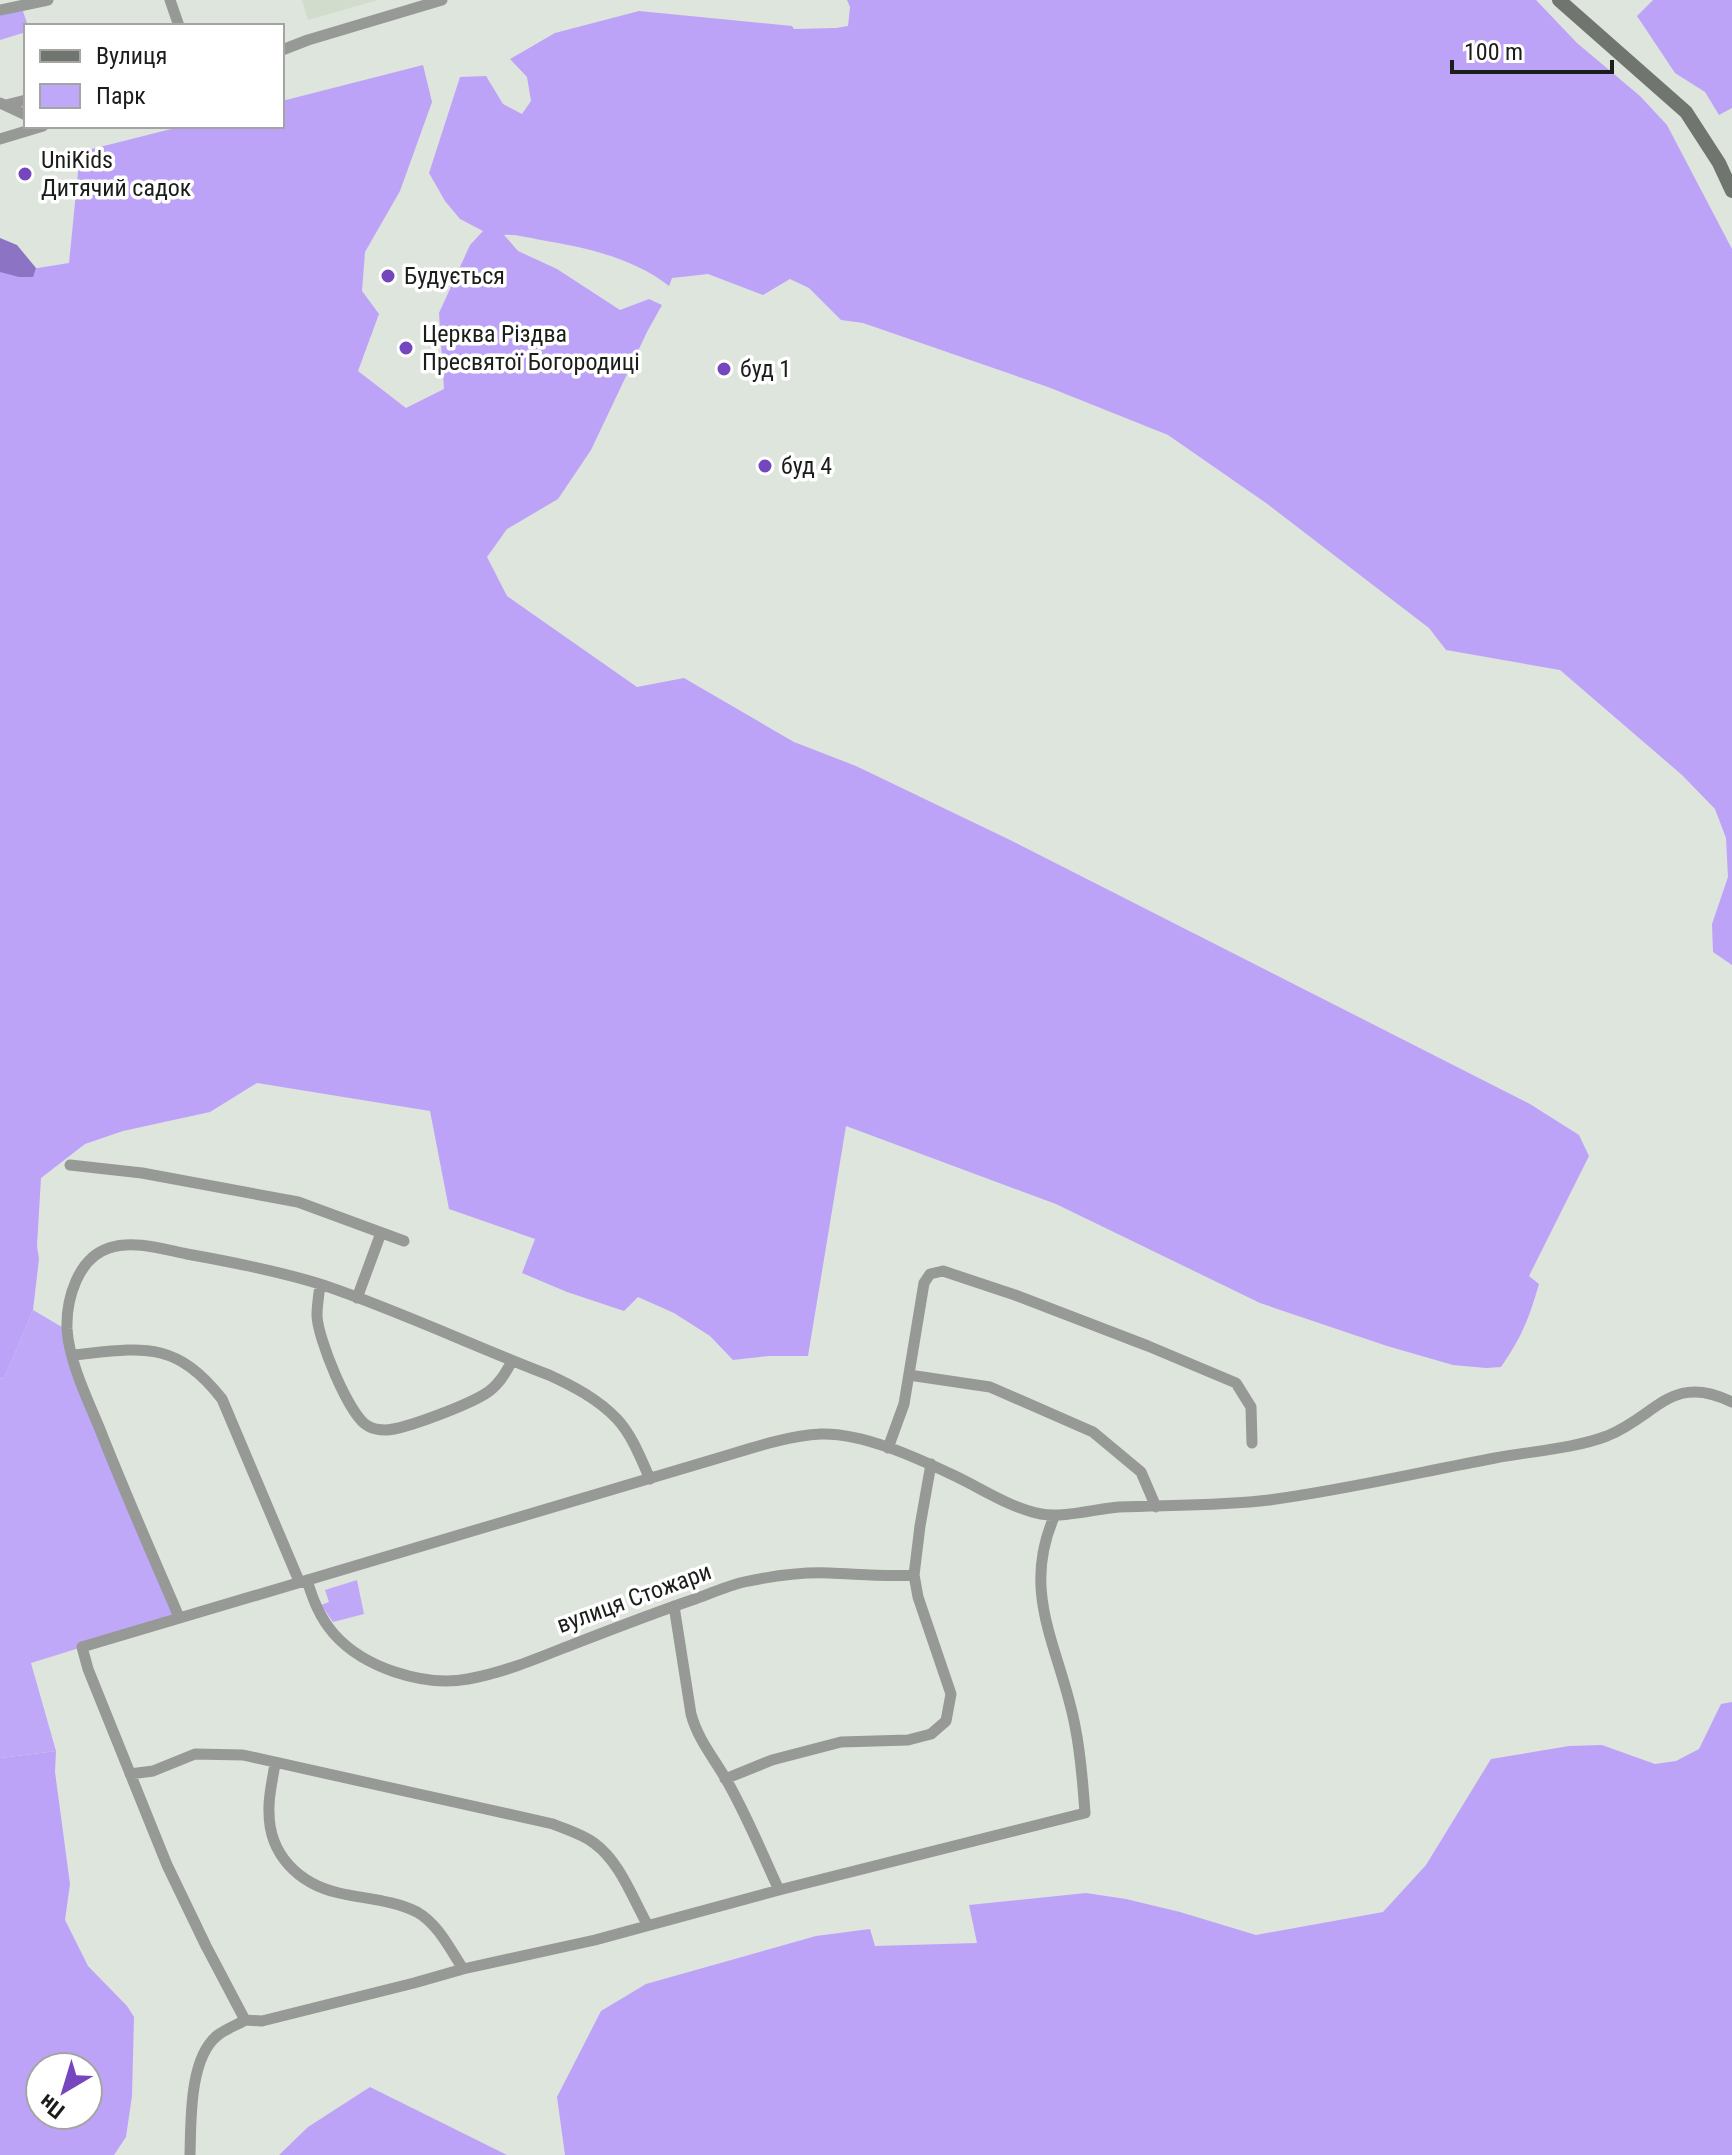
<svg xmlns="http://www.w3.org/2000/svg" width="1732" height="2155" font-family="'Roboto Condensed',sans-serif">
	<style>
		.built { fill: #d1dccc }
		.green { fill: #c0a8f8 }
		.forest { fill: #bda3f8; fill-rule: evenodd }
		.water { fill: #8d73c4 }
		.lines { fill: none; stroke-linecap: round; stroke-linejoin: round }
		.street { stroke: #969995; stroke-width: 11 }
		.secondary { stroke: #717570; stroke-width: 14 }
		.poi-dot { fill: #7546be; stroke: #fff; stroke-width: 3 }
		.labels { text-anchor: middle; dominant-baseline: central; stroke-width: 7; stroke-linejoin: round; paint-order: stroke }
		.poi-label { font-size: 24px; fill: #1b1d1a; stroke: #fff; text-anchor: start }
		.street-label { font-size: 24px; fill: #1b1d1a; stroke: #fff }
	</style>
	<rect width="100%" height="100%" fill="#dee5dc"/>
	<!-- built -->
	<path class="built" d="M302,0H378L308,20Z"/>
	<!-- green -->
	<path class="green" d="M21,5L28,26H26V32L0,40V10Z
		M33,1310L67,1330L73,1355L179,1617L31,1663L56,1751L0,1758V1378L4,1379Z
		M357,1580L364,1614L333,1622L321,1605L329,1602L325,1590Z"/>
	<!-- forest -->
	<path class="forest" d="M847,0H1536L1577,43L1640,96L1667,125L1732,249V965L1713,952L1712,924L1728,877L1726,838L1715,809L1682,775L1560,670L1446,650L1429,628L1266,503L1168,435L1048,387L863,323L841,320L809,288L790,279L763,295L708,274L672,278L669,286C634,258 584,247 541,240C529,238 515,234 504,235L518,251L557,269L620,310L649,299L662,305L647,332L591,450L558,499L507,529L487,557L507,596L637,687L684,678L794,742L856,766L1008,839L1530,1104L1579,1135L1589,1156L1529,1276L1539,1284C1529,1318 1522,1337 1501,1367L1486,1368L1453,1365L1387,1346L1260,1303L1056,1204L846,1126L808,1356H769L733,1360L710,1336L674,1313L638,1297L624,1311L567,1292L522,1273L535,1239L449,1209L430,1111L257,1083L210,1112L123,1131L85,1144L41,1178L37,1246L39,1259L33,1310L4,1379L0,1378V269L19,271L69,263L80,152L183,126H282V101L423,65L432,102L400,191L365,252L362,291L379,314L358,371L406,408L444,389L439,313L470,245L483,231L460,219L445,201L429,173L460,77L486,76L503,104L522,114L531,101L527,77L510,59L555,33L639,11L792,26L794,29L836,28L848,26L850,7Z
		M1653,0H1732V108L1719,115L1705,92L1675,73L1637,16Z
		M1732,1702V2155H565L557,2097L601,2011L646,1984L816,1936L870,1929L875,1946L977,1943L969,1905L1086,1893L1126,1899L1180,1912L1256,1935L1383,1912L1426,1865L1491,1759L1569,1746L1602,1745L1655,1764L1676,1761L1699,1749L1721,1704Z
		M56,1751L55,1772L70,1884L65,1920L88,1966L127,2006L134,2017L132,2096L126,2137L114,2155H0V1758ZM40,2067H88V2115H40Z
		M370,2087L507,2155H279L308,2127Z"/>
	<!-- water -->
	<path class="water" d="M0,238L17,245L36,268L33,277H19L0,272Z"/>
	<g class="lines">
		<!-- street -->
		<path class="street" d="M170,0L179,26
			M0,10L48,0
			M282,50L308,40L442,0
			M0,103L26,115
			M6,105L26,100
			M0,139L43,126
			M70,1165L142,1173L298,1202L404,1241
			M320,1284C319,1295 317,1305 317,1315C317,1337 349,1416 368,1426C373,1429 380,1430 386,1430C406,1429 467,1405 485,1394C498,1386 505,1374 512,1361
			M357,1298L381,1233
			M73,1355C141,1348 175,1339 222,1399L299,1581
			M909,1375L990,1387L1093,1432L1141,1472L1156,1507
			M888,1448L904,1404L924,1283L930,1274L943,1271L1015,1295L1148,1346L1236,1383L1251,1407L1252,1443
			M1055,1515C1019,1594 1061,1650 1075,1726C1081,1755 1083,1784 1085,1813L779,1890L595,1940L463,1969L414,1983L262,2021L245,2020L206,1946L167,1865L88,1669L82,1647L715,1459C749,1449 785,1436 821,1434C863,1433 915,1457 953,1475C981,1488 1010,1508 1041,1514C1063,1518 1095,1509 1119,1507C1169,1505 1219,1506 1269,1500C1345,1490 1420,1472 1495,1458C1532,1451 1572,1449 1607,1436C1657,1416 1671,1372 1732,1402
			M307,1580C313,1600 320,1618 334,1634C364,1668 424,1687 468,1679C501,1673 531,1661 561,1649C605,1632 648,1615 692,1600C709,1594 727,1586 744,1582C772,1576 801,1572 829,1573C858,1574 886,1577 914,1575L920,1526L931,1464
			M674,1606L691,1714C698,1740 714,1758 727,1781C747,1816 762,1853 779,1890
			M179,1617C152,1554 124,1491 99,1427C87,1398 69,1361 67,1329C66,1299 78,1258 109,1248C134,1240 162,1249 187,1254C232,1262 279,1271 323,1285C400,1311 473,1346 549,1375C573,1386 598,1399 617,1419C632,1435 641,1459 650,1479
			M275,1763C273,1779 268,1796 269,1812C269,1855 299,1884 339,1893C365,1899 393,1900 417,1912C438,1924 450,1949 463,1969
			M130,1774L153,1771L195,1754L243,1755L553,1824C567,1830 582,1834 594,1843C620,1862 632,1897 647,1924
			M725,1779L772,1760L841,1742L908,1740L931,1734L946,1721L951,1694L918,1597L914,1575
			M190,2155C191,2121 189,2057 218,2035C226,2029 237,2025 245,2020"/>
		<!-- secondary -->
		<path class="secondary" d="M1559,0L1686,112L1719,163L1732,191"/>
	</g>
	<!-- markers -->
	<g class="poi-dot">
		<circle cx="25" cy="174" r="8"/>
		<circle cx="388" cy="276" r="8"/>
		<circle cx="406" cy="348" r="8"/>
		<circle cx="724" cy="369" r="8"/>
		<circle cx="765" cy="466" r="8"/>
	</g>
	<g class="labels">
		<!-- poi labels -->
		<g class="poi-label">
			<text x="41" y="160">UniKids<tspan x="41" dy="28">Дитячий садок</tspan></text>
			<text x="404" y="276">Будується</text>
			<text x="422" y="334">Церква Різдва<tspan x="422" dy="28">Пресвятої Богородиці</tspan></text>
			<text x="740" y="369">буд 1</text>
			<text x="781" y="466">буд 4</text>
		</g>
		<!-- street labels -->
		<g class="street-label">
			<text transform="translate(634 1598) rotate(-20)">вулиця Стожари</text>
		</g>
	</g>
	<!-- legend -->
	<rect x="24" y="24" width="260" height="104" fill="#ffffff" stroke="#a4a5a3" stroke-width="2"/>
	<rect x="40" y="50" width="40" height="12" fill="#717570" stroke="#a4a5a3" stroke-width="2"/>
	<text x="96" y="64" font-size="24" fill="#1b1d1a">Вулиця</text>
	<rect x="40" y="84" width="40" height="24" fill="#c0a8f8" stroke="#a4a5a3" stroke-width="2"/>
	<text x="96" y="104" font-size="24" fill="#1b1d1a">Парк</text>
	<!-- north arrow -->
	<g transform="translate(64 2091) rotate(218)"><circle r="38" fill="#ffffff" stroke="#a4a5a3" stroke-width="2"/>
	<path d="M0-6L14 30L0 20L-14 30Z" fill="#7546be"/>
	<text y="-12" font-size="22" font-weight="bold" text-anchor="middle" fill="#1b1d1a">Пн</text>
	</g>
	<!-- scale -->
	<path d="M1452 60v12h160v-12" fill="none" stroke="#1b1d1a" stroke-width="4"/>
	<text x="1464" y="60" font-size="24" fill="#1b1d1a" stroke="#ffffff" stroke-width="6" paint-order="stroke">100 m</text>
</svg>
